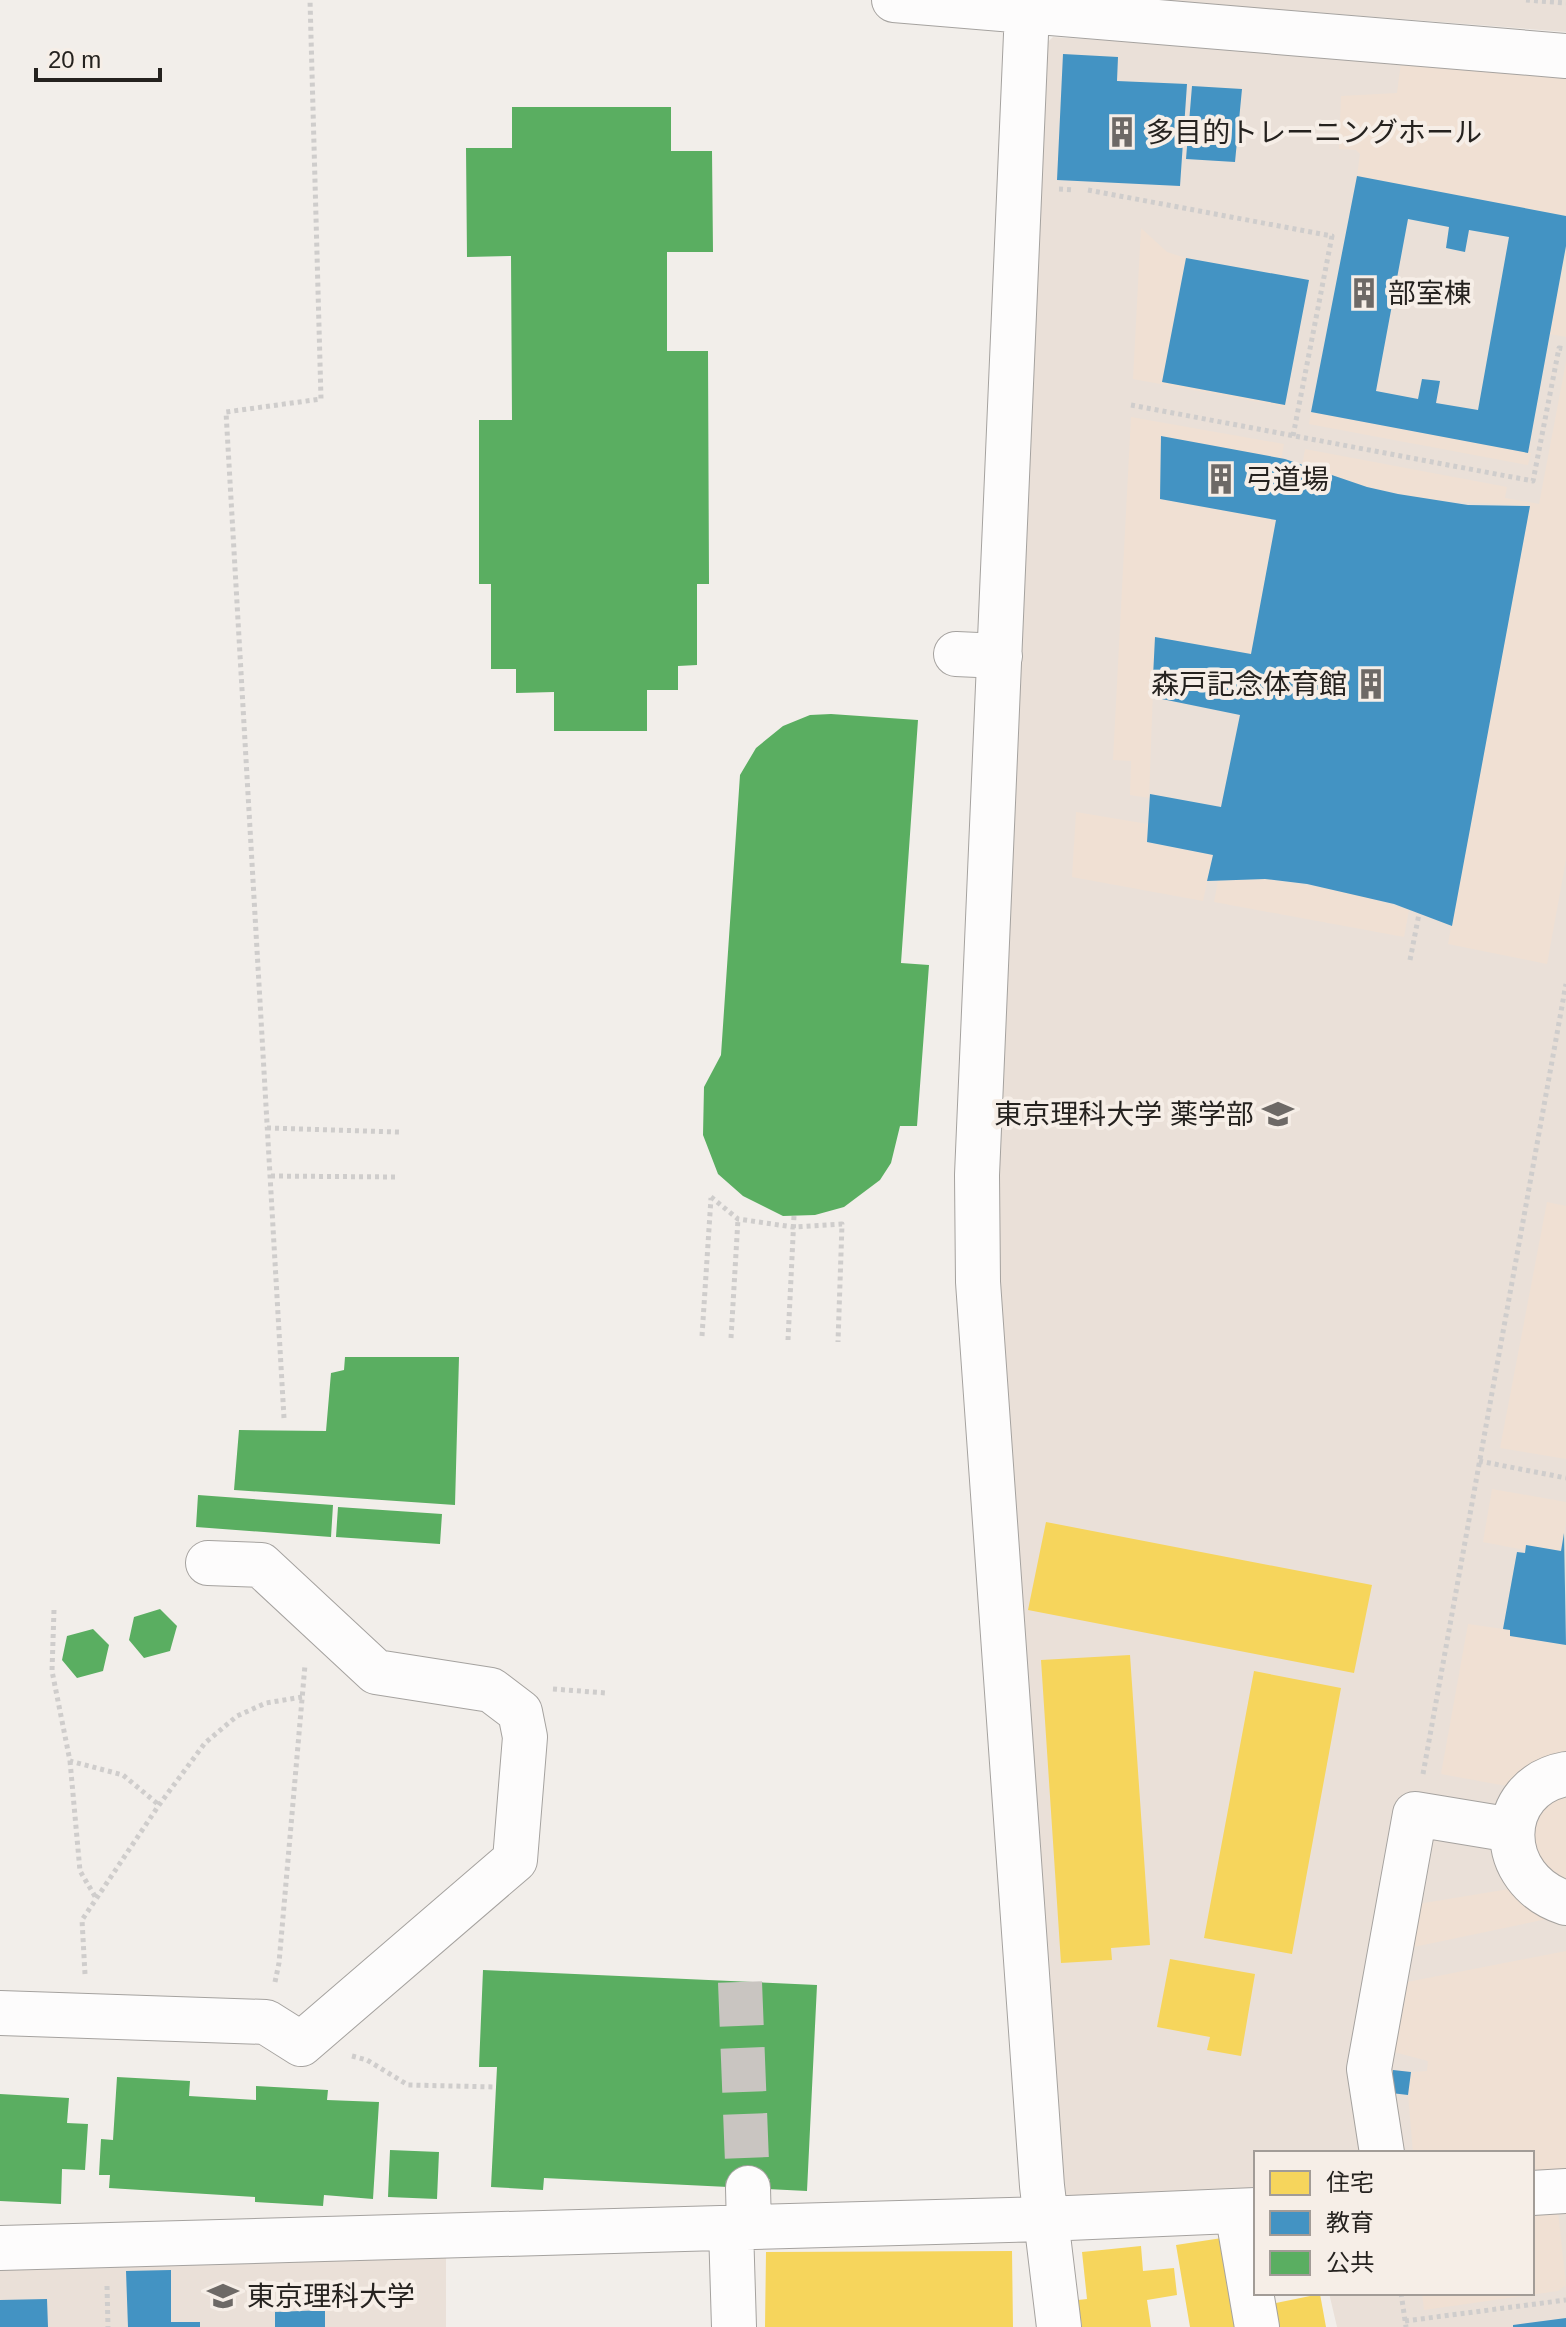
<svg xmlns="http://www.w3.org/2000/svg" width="1566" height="2327" font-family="Helvetica,'Noto Sans JP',sans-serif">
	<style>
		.built { fill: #eae0d8 }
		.green { fill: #f0e0d3 }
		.homes { fill: #f6d55c }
		.schools { fill: #4393c3; fill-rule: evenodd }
		.public { fill: #5aae61 }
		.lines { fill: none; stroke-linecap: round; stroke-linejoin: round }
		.minor-tunnel { stroke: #c9c5c1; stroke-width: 44; stroke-dasharray: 44 22; stroke-linecap: butt }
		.minor-casing { stroke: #a5a29f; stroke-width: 46 }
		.path { stroke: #cfcdcc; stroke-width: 5; stroke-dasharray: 4 4; stroke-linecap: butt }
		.minor { stroke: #fdfcfc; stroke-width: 44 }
		.labels { text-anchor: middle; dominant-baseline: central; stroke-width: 8; stroke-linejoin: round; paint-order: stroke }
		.poi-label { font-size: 28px; fill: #25221f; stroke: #f6eee7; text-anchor: start }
	</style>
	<rect width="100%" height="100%" fill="#f2eeea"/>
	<!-- built -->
	<path class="built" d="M1159,0H1566V32Z
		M1053,37L1211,47L1566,77V2171L1532,2153H1256V2192L1066,2201L1051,2186L986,1288L1034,55Z
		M1566,2212V2327H1337L1329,2293H1532V2214Z
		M446,2245V2327H0V2264Z"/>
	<!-- green -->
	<path class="green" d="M1401,63L1566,77V216L1357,176L1360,154L1356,150L1339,149L1341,96L1397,93Z
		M1141,228L1167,252L1186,258L1163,382L1285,405V407L1133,379Z
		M1566,246V337L1550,334Z
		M1566,362V860L1547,964L1448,944L1530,506L1430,500L1367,487L1302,466L1305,449L1507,487L1505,498L1539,504Z
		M1311,412L1531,453L1528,465L1309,424Z
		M1131,417L1284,444L1281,459L1161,437L1160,499L1276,520L1251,654L1155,637L1149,798L1130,795L1131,761L1113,760Z
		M1076,812L1148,824V843L1213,855L1203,901L1072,877Z
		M1265,879L1349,892L1409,910L1404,937L1214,902L1218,881Z
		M1547,1202L1566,1206V1459L1500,1448Z
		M1492,1489L1566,1502V1523L1561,1551L1527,1545L1525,1550L1483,1542Z
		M1468,1624L1510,1630V1636L1566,1645V1754L1512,1787L1441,1774Z
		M1566,1795V1882L1540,1863L1532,1836L1542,1810L1553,1801Z
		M1509,1889L1527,1908L1552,1918L1409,1948L1418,1904Z
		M1566,1951V2171L1532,2174V2153H1413L1408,2095L1411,2072L1427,2071L1428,2061L1390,2051L1402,1983Z
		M1558,2212L1566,2285L1558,2291L1424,2310L1422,2293H1532V2214Z"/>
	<!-- homes -->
	<path class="homes" d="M1046,1522L1372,1585L1354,1673L1028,1610Z
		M1130,1655L1150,1945L1111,1948L1112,1960L1061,1963L1041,1660Z
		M1254,1671L1341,1688L1292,1954L1204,1938Z
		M1170,1959L1255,1974L1241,2056L1207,2050L1210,2037L1157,2027Z
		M1222,2238L1236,2327H1190L1176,2245Z
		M1141,2246L1143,2271L1174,2268L1177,2295L1147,2300L1151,2327H1082L1078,2300L1087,2299L1082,2252Z
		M1012,2251L1013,2327H765L766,2252Z
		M1320,2294L1326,2327H1275L1271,2304Z"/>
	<!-- schools -->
	<path class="schools" d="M1063,54L1118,57L1117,81L1187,84L1180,186L1057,180Z
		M1192,86L1242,89L1235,162L1186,159Z
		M1357,176L1566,216V246L1528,453L1311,412ZM1408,219L1449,227L1446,248L1465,252L1469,230L1509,237L1478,410L1436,403L1440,381L1422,379L1418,399L1376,391Z
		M1186,258L1309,280L1285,405L1162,382Z
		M1161,436L1285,459L1367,487L1398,494L1468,505L1530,506L1452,926L1394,904L1307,884L1265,879L1207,881L1213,855L1147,842L1150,794L1221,807L1240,715L1152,697L1155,637L1251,654L1276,520L1160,499Z
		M1564,1533L1566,1645L1510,1636V1630L1503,1629L1517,1552L1525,1553L1526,1545L1561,1551Z
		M1393,2070L1411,2072L1408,2095L1391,2093Z
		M171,2270V2322H200V2327H128L126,2271Z
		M47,2299L48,2327H0V2300Z
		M325,2310V2327H275V2312Z
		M1566,2318V2327H1513V2325Z"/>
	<!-- public -->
	<path class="public" d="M512,107H671V151H712L713,252H667V351H708L709,584H697V665L678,666V690H647V731H554V692L516,693V669H491V584H479V420H512L511,256L467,257L466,148H512Z
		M831,714L918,720L901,963L929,965L917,1126H900L891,1163L880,1180L844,1207L815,1215L783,1216L743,1196L718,1174L703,1135L704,1087L721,1055L740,775L756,748L783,726L810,715Z
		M345,1357H459L455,1505L234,1490L239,1430L326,1431L331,1373L344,1370Z
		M198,1495L333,1505L331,1537L196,1527Z
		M338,1507L442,1514L440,1544L336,1537Z
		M160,1609L177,1626L170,1651L144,1658L129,1640L134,1617Z
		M93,1629L109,1645L103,1671L77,1678L62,1660L67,1636Z
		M483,1970L817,1985L807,2191L544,2178L543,2190L491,2187L497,2067H479Z
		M117,2077L190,2081L189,2096L256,2100V2086L328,2090L327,2100L379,2102L373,2199L324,2195L323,2206L255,2202V2197L109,2188L110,2175H99L101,2139L113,2140Z
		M0,2094L69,2098L67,2123L88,2124L85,2170L62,2169L61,2204L0,2201Z
		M390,2150L439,2152L437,2199L388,2197Z"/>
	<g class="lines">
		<!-- minor-tunnel -->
		<path class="minor-tunnel" d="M740,1982L748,2188"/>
		<defs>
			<path id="minor" d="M894,0L1566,56
				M1027,11L977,1175L978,1282L1042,2186L1059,2327
				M956,654L1000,656
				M1566,1774C1495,1787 1494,1880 1566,1903
				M0,2013L266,2022L301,2044L515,1860L525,1737L520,1712L491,1690L376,1672L261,1565L208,1563
				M1382,2153L1369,2069L1415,1814L1512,1830
				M748,2188L749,2227
				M1532,2193L1566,2191
				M1237,2211L1257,2327
				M731,2228L734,2327
				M0,2248L1045,2219L1256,2210"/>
		</defs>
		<!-- minor casing -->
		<use href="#minor" class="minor-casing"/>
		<!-- path -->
		<path class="path" d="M1526,0L1566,3
			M1059,189L1075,190
			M1088,190L1332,236L1293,436
			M1131,405L1533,481L1559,348L1566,349
			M1410,960L1419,914
			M267,1128L399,1132
			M271,1176L395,1177
			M711,1197L738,1219L793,1227L842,1224L838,1342
			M702,1336L711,1198
			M731,1338L738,1219
			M788,1340L794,1216
			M284,1418L226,412L321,399L310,0
			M1479,1461L1566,1478
			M54,1610L52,1671L70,1761L123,1775L159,1805
			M553,1689L606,1693
			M70,1761L80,1871L96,1898
			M1423,1774L1566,984
			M85,1974L82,1920L159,1805L205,1743L237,1716L266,1703L302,1697
			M275,1982L279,1963L305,1665
			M352,2056L367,2060L408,2085L496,2087
			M107,2286L108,2327
			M1401,2293L1406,2327
			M1405,2321L1566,2300"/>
		<!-- minor -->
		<use href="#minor" class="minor"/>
	</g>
	<!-- icons -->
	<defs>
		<symbol id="building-bare" viewBox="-9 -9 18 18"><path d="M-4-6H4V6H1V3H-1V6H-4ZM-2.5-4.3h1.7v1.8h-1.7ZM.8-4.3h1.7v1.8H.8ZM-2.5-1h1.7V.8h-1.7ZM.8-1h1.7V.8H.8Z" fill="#6d6966" stroke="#f6eee7" stroke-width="2.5" paint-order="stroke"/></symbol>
		<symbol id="university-bare" viewBox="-9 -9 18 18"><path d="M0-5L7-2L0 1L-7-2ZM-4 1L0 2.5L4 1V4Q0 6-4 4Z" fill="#6d6966" stroke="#f6eee7" stroke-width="2.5" paint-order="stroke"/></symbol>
	</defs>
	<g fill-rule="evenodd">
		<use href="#building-bare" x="1100" y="110" width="44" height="44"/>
		<use href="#building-bare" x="1342" y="271" width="44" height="44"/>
		<use href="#building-bare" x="1199" y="457" width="44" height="44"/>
		<use href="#building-bare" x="1349" y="662" width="44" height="44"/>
		<use href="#university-bare" x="1256" y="1092" width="44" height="44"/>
		<use href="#university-bare" x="201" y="2274" width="44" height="44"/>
	</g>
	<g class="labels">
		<!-- poi labels -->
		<g class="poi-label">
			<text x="1146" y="132">多目的トレーニングホール</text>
			<text x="1388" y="293">部室棟</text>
			<text x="1245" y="479">弓道場</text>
			<text x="1347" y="684" text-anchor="end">森戸記念体育館</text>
			<text x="1254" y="1114" text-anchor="end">東京理科大学 薬学部</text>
			<text x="247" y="2296">東京理科大学</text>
		</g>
	</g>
	<!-- legend -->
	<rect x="1254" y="2151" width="280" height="144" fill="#f6eee7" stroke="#a29c97" stroke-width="2"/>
	<rect x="1270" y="2171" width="40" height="24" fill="#f6d55c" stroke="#a29c97" stroke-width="2"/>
	<text x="1326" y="2191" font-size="24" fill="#25221f">住宅</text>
	<rect x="1270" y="2211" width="40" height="24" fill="#4393c3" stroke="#a29c97" stroke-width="2"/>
	<text x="1326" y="2231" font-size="24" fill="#25221f">教育</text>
	<rect x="1270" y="2251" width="40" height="24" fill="#5aae61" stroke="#a29c97" stroke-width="2"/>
	<text x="1326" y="2271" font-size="24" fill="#25221f">公共</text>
	<!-- scale -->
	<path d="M36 68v12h124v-12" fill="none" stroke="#25221f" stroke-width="4"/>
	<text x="48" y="68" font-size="24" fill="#25221f" stroke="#f6eee7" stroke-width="6" paint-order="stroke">20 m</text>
</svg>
